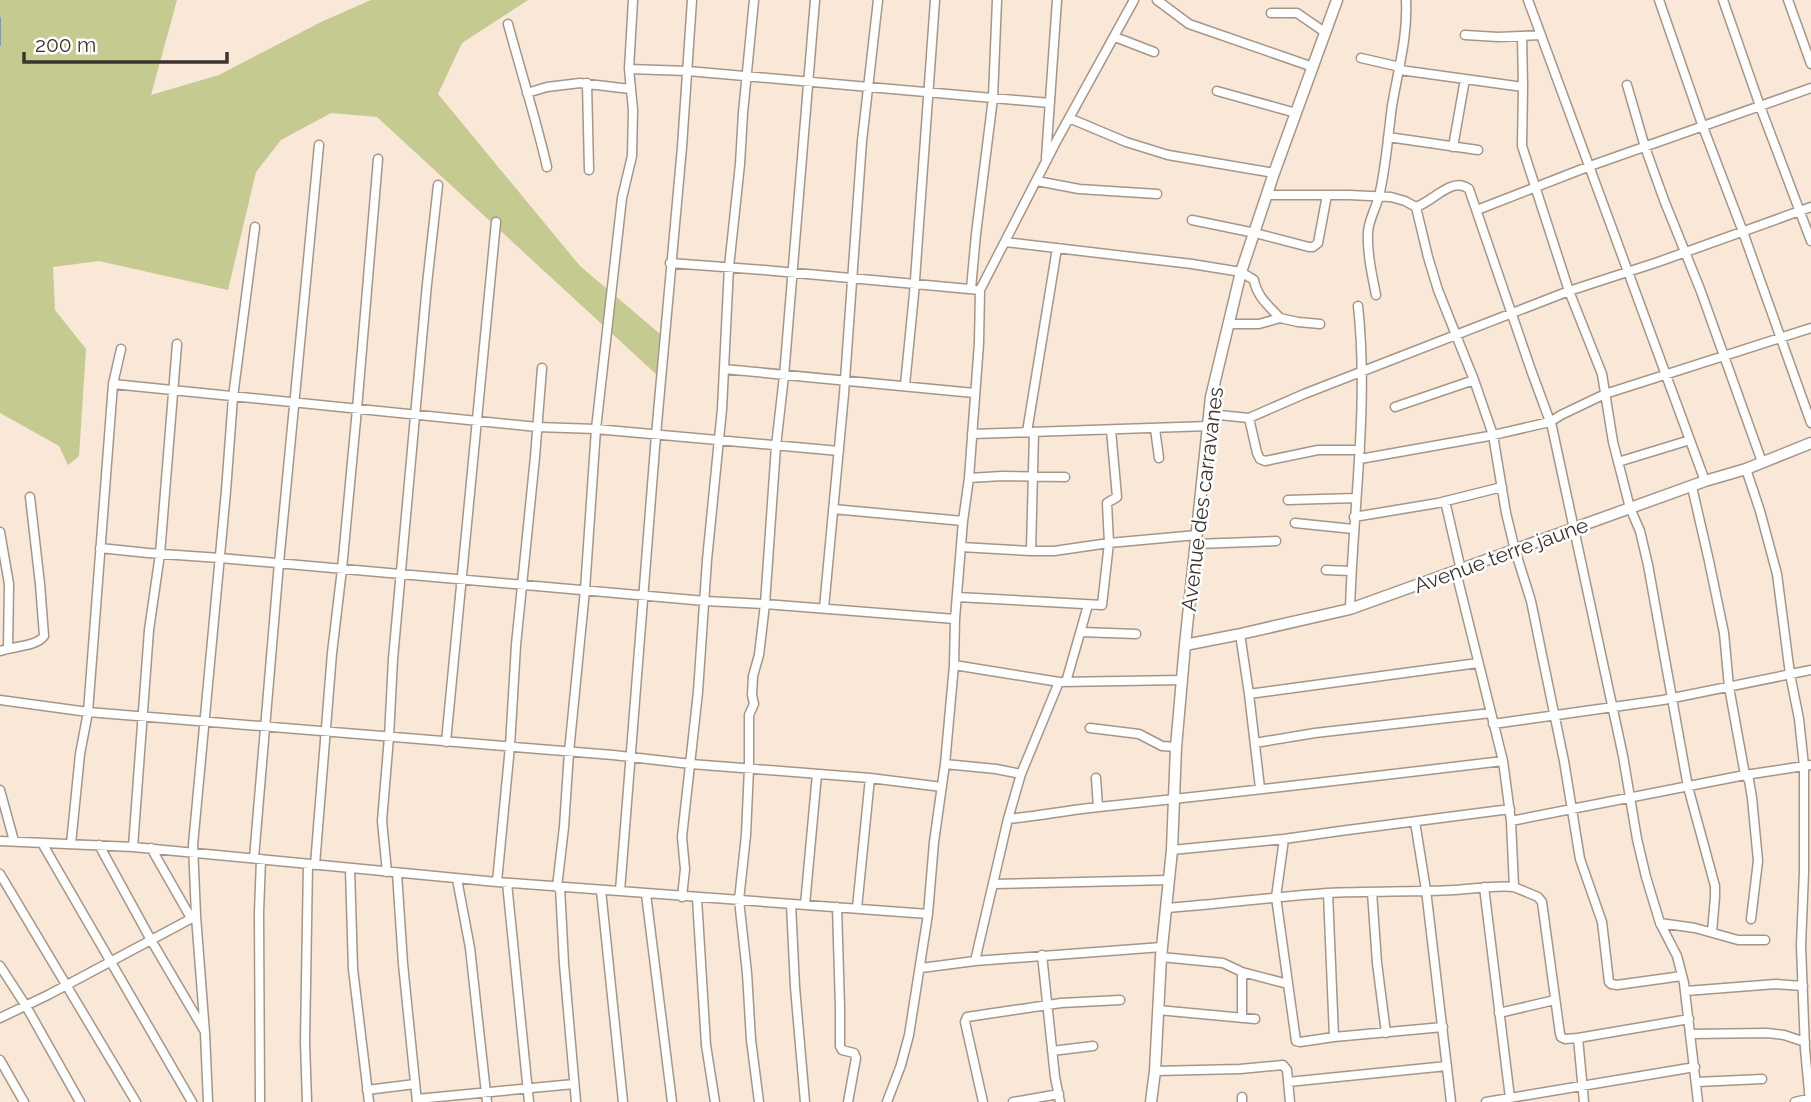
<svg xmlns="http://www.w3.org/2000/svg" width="1811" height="1102" font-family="Raleway,sans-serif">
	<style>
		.grass { fill: #c4ca90 }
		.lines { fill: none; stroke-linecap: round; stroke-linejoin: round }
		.stream { stroke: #779ad5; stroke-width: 2 }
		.minor-casing { stroke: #a69688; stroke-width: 11 }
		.tertiary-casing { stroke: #a69688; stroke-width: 13 }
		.minor { stroke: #fff; stroke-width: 8 }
		.tertiary { stroke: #fff; stroke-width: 10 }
		.labels { text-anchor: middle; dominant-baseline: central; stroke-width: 5; stroke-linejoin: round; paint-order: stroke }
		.street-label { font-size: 21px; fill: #3b342f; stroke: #fff }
	</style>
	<rect width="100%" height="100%" fill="#f9e7d8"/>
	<!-- grass -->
	<path class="grass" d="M0,0H177L151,95L219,75L321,22L371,0H528L462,43L438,94L580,266L666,339L658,376L377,117L331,113L281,140L256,172L228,290L99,261L53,267L55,310L86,349L79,456L68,465L59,446L0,413Z"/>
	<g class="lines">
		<!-- stream -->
		<path class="stream" d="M0,18V45"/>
		<defs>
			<path id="minor" d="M1157,0L1189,24L1313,67
				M1528,0L1705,481
				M1659,0L1703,127L1743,232L1811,423
				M1723,0L1760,106L1811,241
				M1788,0L1811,64
				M1271,13H1297L1326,33
				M508,24C521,72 536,119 547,167
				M1465,35L1498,37L1541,35
				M1522,36L1523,87L1522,146L1569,291L1602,374L1613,442L1630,508L1640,531L1648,565L1688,787L1715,886V897L1712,932
				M1115,37L1154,52
				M1361,58L1400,67
				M629,69L688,71L1050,103
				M1400,70L1523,87
				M587,83L589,170
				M1627,85L1645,147L1664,200L1700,289L1762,462
				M1217,91L1296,113
				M527,93L547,87L580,83L630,89
				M1069,118L1126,142L1168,155L1274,173
				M1388,137L1478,150
				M1453,147L1465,79
				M1046,158L1057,0
				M1037,181L1079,189L1157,194
				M1267,195H1349L1391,197L1405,201L1416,207C1434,201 1452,176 1469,189L1531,370L1552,427L1623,756L1637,839L1646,877L1660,923L1677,956L1684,983L1698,1102
				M1416,207L1428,257L1438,290L1474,380L1493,435L1506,513L1515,550L1531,601L1542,655L1564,761L1580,859L1602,922L1609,982L1611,984L1617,985L1682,976
				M1477,210L1590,166L1811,88
				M1192,220L1255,233L1309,247H1313L1318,243L1327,195
				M1005,242L1192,264L1241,272L1254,280C1257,297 1269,306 1280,318
				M670,263L764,270L980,290
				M971,289L976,234L993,98L997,0
				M1376,295C1372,275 1367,253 1368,232C1369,219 1376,208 1379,196C1386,168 1388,135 1392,106C1398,70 1408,36 1406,0
				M1230,324H1259L1280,318L1298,322L1320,324
				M724,369L974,393
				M113,384L537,427L596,429L839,451
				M905,385L914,294L935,0
				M1395,407L1474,380
				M1209,414L1249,418L1304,394L1569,291L1658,262L1811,207
				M1249,418L1257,453L1260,459L1265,461L1318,450H1360
				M1155,429L1159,458
				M1027,432L1057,248
				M972,434L1209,426
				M1360,459L1489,436L1550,422L1561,415L1605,394L1811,328
				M1618,462L1690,440
				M1746,469L1760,511L1777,574L1790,674L1799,719L1804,766V872L1801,946L1805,1049L1810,1102
				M969,478L1002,476L1065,477
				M1692,487L1709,561L1724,633L1729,687L1745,775L1749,780L1752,798L1758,861L1751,919
				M1288,500L1356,498
				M1445,501L1461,570
				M833,509L963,521
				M1354,517L1438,503L1502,487
				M1295,523L1353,529
				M0,532L9,584L8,648
				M1196,544L1276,541
				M961,547L1031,551H1054L1109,543L1197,535
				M100,548L148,553L220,558L705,601L765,604L955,619
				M1031,551L1034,432
				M1326,570L1351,571
				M1456,572L1503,761L1511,821L1514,887L1538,897L1542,902L1560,1034L1561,1037L1565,1039L1578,1038L1584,1102
				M957,597L1102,605L1109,543L1107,503L1117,497L1111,430
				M824,608L844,394L862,141L878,0
				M1350,609C1353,508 1369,407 1358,306
				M1081,632L1136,634
				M1240,634L1249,694L1260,788
				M0,651C13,646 36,647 44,636L40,584L30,497
				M954,665L1059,682
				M1066,682L1088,605
				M1249,694L1478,663
				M0,700L88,712L613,755L691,764L870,778L942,787
				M1493,724L1663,700L1811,670
				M1090,728L1139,734L1162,746L1176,747
				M446,742L496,222
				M1255,743L1315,733L1491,713
				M945,764L996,769L1021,774
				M1096,778L1098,807
				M0,790L14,841
				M1008,819C1039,816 1068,810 1099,807C1234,793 1369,777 1503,761
				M1511,821L1745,775L1811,765
				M1415,822L1426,890L1451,1102
				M1284,839L1276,897L1296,1041L1300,1042L1334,1037L1443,1027
				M0,841L133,847L497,882L928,914
				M42,843L192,1102
				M71,844L80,754L88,712L113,384L121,349
				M99,845L151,940L204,1030
				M133,847L149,630L160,554L177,344
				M151,848L191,918
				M1172,850L1284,839L1340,831L1510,809
				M254,858L279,563L319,145
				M315,865L332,653L342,569L357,409L378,159
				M350,869L353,969L369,1102
				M387,872L382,821L389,737L393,659L427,284L438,185
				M397,873L403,964L417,1102
				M0,874L136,1102
				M457,879L470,948L487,1102
				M497,882L510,746L516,645L535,457L542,368
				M507,883L529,1102
				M993,884L1169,880
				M557,887L564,827L569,752L585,590L596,429L622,198L632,156L633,110L629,69L633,0
				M560,887L564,964L576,1102
				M1484,887L1510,1098
				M601,890L623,1102
				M620,891L656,435L682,147L692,0
				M1372,892L1377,963L1386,1033
				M1328,893L1334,1037
				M646,894L672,1102
				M682,897L685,869L682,837L698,692L707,560L722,409L729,267L740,164L743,113L754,0
				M697,898L706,1045L715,1102
				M791,904L795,987L805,1102
				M805,905L817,774
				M837,907L840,1008V1046L842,1050L854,1053L856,1058L848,1102
				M857,908L870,778
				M1166,908C1220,904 1273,897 1327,893C1369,891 1413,892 1455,890C1475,889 1495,885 1514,887
				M1660,923L1695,928L1738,940H1765
				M1042,955L1055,1077L1060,1102
				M1161,957L1223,963L1242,972
				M975,961L1162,947
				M0,966L26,1006L80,1102
				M921,968L975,961L1008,819L1021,774L1059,682L1182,680
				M1686,991L1776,984L1803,986
				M1158,1010L1255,1019
				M1499,1013L1555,1000
				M0,1018L48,995L196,916
				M1242,1018V972L1288,984
				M1691,1034L1767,1033L1784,1035L1805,1042
				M1578,1038L1689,1019
				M1052,1051L1093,1046
				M0,1060L24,1102
				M1155,1071L1240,1069L1283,1065L1287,1070L1290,1102
				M1288,1082L1447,1066
				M1697,1082L1762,1079
				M367,1090L415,1084
				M1242,1097V1102
				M417,1099L574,1084
				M208,1102L205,1033L196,916L193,845L226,491L233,397L255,227
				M260,1102L259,913L261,859
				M307,1102L305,1042L308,864
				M759,1102L751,1040L747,973L739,900L746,835L749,768V715L754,704L752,695L753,676L759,655L765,604L776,446L784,376L815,0
				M887,1102L901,1065L909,1035L928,914L934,842L945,764L954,665L955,619L963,521L969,478L979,343L980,290L1057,140L1134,0
				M983,1102L965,1022L967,1017L1061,1003L1120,1000
				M1013,1102L1059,1094
				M1486,1102L1695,1067
				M1795,1102L1811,1098"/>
			<path id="tertiary" d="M1185,645L1236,635L1350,609L1705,481L1746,469L1811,443
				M1151,1102L1155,1071L1161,957L1172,850L1176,747L1185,645L1211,397L1241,272L1274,173L1337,0"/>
		</defs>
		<!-- minor casing -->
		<use href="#minor" class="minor-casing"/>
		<!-- tertiary casing -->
		<use href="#tertiary" class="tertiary-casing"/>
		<!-- minor -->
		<use href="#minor" class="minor"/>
		<!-- tertiary -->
		<use href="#tertiary" class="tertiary"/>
	</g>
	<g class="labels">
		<!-- street labels -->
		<g class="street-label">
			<text transform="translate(1202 499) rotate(-83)">Avenue des carravanes</text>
			<text transform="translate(1501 555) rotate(-20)">Avenue terre jaune</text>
		</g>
	</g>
	<!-- scale -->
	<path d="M24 52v10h203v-10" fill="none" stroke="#3b342f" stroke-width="3.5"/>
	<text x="35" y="52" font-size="21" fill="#3b342f" stroke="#ffffff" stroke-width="5" paint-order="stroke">200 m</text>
</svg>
